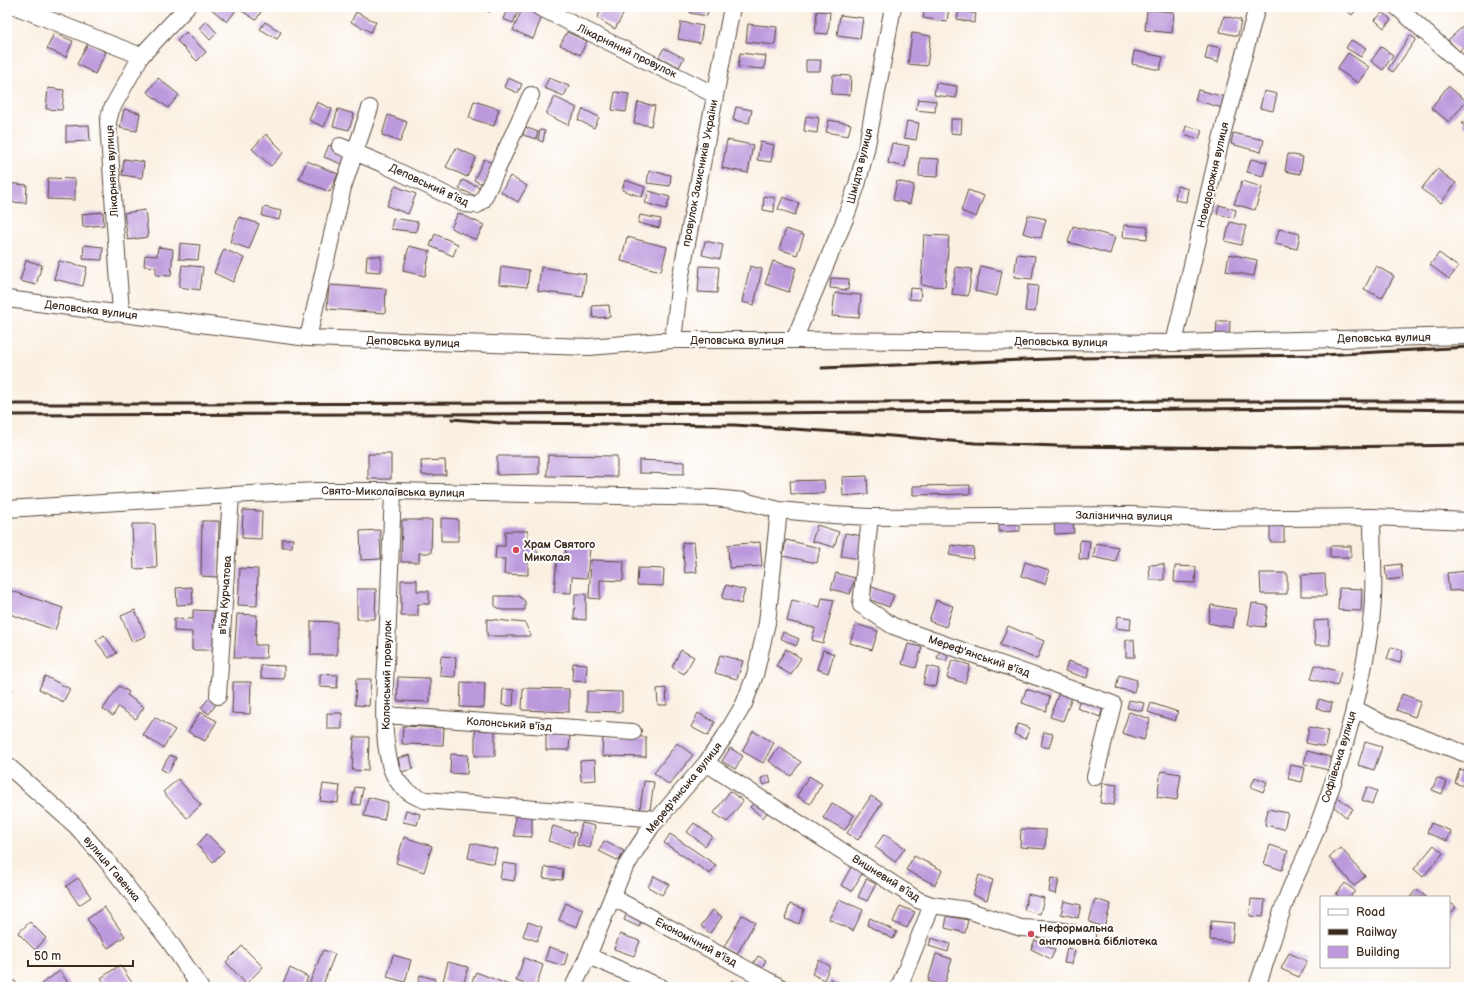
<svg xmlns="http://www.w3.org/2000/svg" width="1476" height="994" font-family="'Balsamiq Sans',sans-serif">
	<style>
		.building { fill: #bc98dc }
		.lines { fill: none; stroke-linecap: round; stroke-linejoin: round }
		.lane-casing { stroke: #58483b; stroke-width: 10 }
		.street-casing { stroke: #58483b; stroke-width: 18 }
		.lane { stroke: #fff; stroke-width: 8 }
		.street { stroke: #fff; stroke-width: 16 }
		.rail { stroke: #3b2a1e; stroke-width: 3 }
		.poi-dot { fill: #d1495b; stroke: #fff; stroke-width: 1.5 }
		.labels { text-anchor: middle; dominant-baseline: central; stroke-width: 4; stroke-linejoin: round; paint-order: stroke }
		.street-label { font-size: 11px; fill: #3b2a1e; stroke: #fff }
		.poi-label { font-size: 11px; font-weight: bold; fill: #3b2a1e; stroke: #fff; text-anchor: start }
	</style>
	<rect width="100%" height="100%" fill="#fff"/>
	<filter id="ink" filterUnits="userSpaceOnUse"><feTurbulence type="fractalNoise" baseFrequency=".025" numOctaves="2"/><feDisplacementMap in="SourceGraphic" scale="8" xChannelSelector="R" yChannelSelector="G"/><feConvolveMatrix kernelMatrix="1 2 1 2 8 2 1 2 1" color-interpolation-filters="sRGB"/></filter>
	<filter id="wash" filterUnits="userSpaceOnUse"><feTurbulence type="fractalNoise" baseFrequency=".012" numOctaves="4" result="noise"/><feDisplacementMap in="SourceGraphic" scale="16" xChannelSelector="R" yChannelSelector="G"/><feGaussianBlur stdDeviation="0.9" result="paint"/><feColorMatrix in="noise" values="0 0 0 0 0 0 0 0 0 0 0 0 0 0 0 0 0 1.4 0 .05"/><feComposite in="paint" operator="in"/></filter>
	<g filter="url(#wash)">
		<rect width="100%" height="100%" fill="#faf0e2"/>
		<g id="blocks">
			<!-- building -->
			<path class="building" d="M209,7H235L237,9L227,22Z
				M245,7H252L261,12L256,20L242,11Z
				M479,7H492L490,12Z
				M508,7H520L513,23L503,19Z
				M523,7L543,14L533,39L513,30Z
				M603,7H615L624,13L615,29L597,18Z
				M691,7H708L707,16L690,13Z
				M925,7H949L947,22L923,18Z
				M1213,7H1231L1230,10Z
				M1342,7H1358L1352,15Z
				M959,10L976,14L974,23L957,19Z
				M1147,10L1174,12L1172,33L1145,30Z
				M817,11L830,12L828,34L815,33Z
				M356,12L376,22L371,32L351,22Z
				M1383,12L1391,20L1384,28L1375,20Z
				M840,15L863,18L860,39L837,36Z
				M1224,16L1241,20L1238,36L1220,32Z
				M206,21L217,33L210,40L199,28Z
				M1469,21V42L1459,51L1448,40Z
				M265,22L281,32L277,39L260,29Z
				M681,22L703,26L700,43L678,39Z
				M748,24L777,27L775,45L746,42Z
				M186,32L206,52L197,61L177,41Z
				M567,32L587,41L580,55L560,45Z
				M54,33L73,41L66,57L47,49Z
				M912,33L931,36L927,66L908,64Z
				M1410,35L1416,39L1393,72L1388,69Z
				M1351,40L1366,48L1361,57L1346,48Z
				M88,43L106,52L95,74L77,64Z
				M1208,45L1221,48L1218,62L1205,59Z
				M1381,47L1393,55L1383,70L1371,61Z
				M664,48L684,58L679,67L659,57Z
				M1134,51L1163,57L1160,70L1132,64Z
				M740,53L766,56L764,69L738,67Z
				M1348,53L1369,67L1358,83L1337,69Z
				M806,60H821L820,71H806Z
				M833,75L851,76L850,95L831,94Z
				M158,78L179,95L168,108L147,92Z
				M508,78L522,84L518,93L504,87Z
				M549,78L569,86L564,96L544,88Z
				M936,83L957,86L956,98L934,95Z
				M1448,86L1466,101L1449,122L1431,108Z
				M48,88L64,90L62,110L46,109Z
				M1198,90L1225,97L1222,108L1195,100Z
				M1264,91L1277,94L1273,111L1260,108Z
				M615,92L629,94L626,112L612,110Z
				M555,97L577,108L568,125L546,114Z
				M918,99L936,101L935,112L916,110Z
				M474,101L499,109L494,126L469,118Z
				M317,102L332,109L324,127L309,120Z
				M638,102L655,106L651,126L634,123Z
				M736,107L752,110L749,123L733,120Z
				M124,109L140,113L137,131L120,128Z
				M338,109L354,114L349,130L333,126Z
				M583,109L599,117L594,128L578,120Z
				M388,115L407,122L400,142L382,135Z
				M1469,115V129L1462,124Z
				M806,116L819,118L817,133L804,131Z
				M951,119H962L961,134L951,133Z
				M829,120L851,124L848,136L826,132Z
				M907,121L919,123L916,140L904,138Z
				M89,125L90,141L66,142V126Z
				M1186,126L1202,130L1199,139L1184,134Z
				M525,127L538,132L536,139L523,135Z
				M540,130L545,131L543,142L538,140Z
				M1233,133L1264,140L1261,152L1231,144Z
				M266,134L284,152L271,166L252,149Z
				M727,140L753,145L748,173L722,168Z
				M760,142L774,145L771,162L757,160Z
				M892,143L909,146L905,167L888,163Z
				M329,145L349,153L344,165L324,157Z
				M456,148L476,157L467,177L446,167Z
				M7,150L10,151L8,163H7Z
				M1288,154L1303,157L1300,174L1285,171Z
				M920,158L939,159L938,177L919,176Z
				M124,159L144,162L142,178L122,175Z
				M484,159L494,164L484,185L474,180Z
				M1251,159L1267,162L1263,176L1247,172Z
				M307,161L338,174L330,192L299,179Z
				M1437,169L1456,183L1441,203L1421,189Z
				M649,171L671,175L670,186L647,183Z
				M510,176L527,186L518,202L501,192Z
				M48,178L75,179V200L47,199Z
				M462,180L480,187L476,196L459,189Z
				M625,180L645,187L642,197L622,190Z
				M897,181L914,185L910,204L893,200Z
				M1242,181L1262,187L1255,210L1234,204Z
				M7,183L27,185L26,203L7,202Z
				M395,186L416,194L408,214L387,206Z
				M1177,186L1188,189L1186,202L1175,200Z
				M968,190L984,196L976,217L961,211Z
				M649,191L670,197L666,209L645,203Z
				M764,196L775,198L774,212L763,210Z
				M783,197L799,203L795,215L778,209Z
				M1219,205L1236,210L1234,218L1217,214Z
				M264,207L281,211L279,220L262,216Z
				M145,210L148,237L128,240L124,213Z
				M103,212L104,225L83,227L82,214Z
				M458,213L484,225L476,240L451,228Z
				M640,215L661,219L659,228L638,223Z
				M1028,215L1046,219L1041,238L1023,233Z
				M239,217L259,224L249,249L230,242Z
				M393,218L418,222L416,232L391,229Z
				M1230,222L1246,226L1241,245L1225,241Z
				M1124,225L1148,227L1147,239L1123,237Z
				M1073,226L1115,237L1110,254L1068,242Z
				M786,229L804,235L797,255L779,249Z
				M1279,229L1300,234L1297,249L1275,244Z
				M435,234L458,244L453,256L430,246Z
				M924,235L949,236L945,287L921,285Z
				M627,237L667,247L661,271L621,261Z
				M705,241L723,245L720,259L702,255Z
				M180,243L200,245L198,260L179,259Z
				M84,245L103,247L102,260L83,259Z
				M409,246L430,251L425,276L403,271Z
				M158,247L173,249L171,276L156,275V267L144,266L145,255L157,256Z
				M224,249L244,258L233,282L214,273Z
				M1439,253L1458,267L1449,279L1430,265Z
				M1017,254L1035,256L1032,279L1014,277Z
				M1229,254L1257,260L1254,276L1226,271Z
				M367,256H381V272L366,271Z
				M26,260L42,265L36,285L20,281Z
				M59,261L87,267L83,286L54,279Z
				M773,261L796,268L789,292L765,284Z
				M182,265L203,267L200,290L179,287Z
				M501,266L529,270L527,287L499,284Z
				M700,266L719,267L717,293L698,292Z
				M750,266L762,269L754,305L742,302Z
				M981,266L1002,271L997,296L975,291Z
				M1376,266L1394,276L1382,298L1364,289Z
				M541,267L586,274L583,297L538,291Z
				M956,267L972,269L968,296L952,294Z
				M831,278L849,279L848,290L830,288Z
				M329,285L386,289L385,313L327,309Z
				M1028,285L1038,286L1035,312L1025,311Z
				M910,288L921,289L920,300L909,299Z
				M835,293L861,295L859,318L832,316Z
				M609,305L610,317L593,318L592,306Z
				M1217,321H1230L1229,339L1216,338Z
				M368,454H391V479H368Z
				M548,455L617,456V477L547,476Z
				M497,456H539V474L497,475Z
				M445,460L446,475H422L421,461Z
				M639,460L684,462V474L639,473Z
				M867,476L868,494L843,496L842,477Z
				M824,480L825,493L791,494L790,481Z
				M970,485V494L913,495V486Z
				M243,510L262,511L261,539L242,538Z
				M441,518L458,519V541H441Z
				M402,520H432L431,553H419V562H401Z
				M1073,520L1074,533L1055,534L1054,521Z
				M202,521H219L218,577L201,576Z
				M999,521H1020V531L999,532Z
				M132,524H155L157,568L134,569Z
				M817,525L839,532L834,547L812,541Z
				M1270,526H1284V542H1270Z
				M380,530L381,559L361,560L360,531Z
				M505,531H528V543L535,547L538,553L535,560L528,562V575L504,574L505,559H495L496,546H505Z
				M845,533L863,536L859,559L841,556Z
				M282,539H293L292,547H282Z
				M786,540L820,548L817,563L783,556Z
				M1080,540L1090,541L1088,560L1079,559Z
				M694,542L697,572L685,573L682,543Z
				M760,542L762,566L729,568L728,545Z
				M1096,543L1118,547L1116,562L1093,557Z
				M951,545L974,548L973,559L949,555Z
				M566,546L590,548L587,578L572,577L571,593L554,592L557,556H565Z
				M1330,546H1351V557H1330Z
				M591,560L624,561L623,581L600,580V599L589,598Z
				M1025,562L1049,570L1045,584L1021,576Z
				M1164,564V580H1150L1149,565Z
				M1401,564L1403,578L1387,580L1385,566Z
				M1175,566L1196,567L1195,583L1174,582Z
				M240,568L258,569L257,606L238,605Z
				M638,568L664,569L663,586L637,585Z
				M1469,571V590L1449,591L1447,573Z
				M836,573L855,578L850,594L831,589Z
				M1260,573H1287V594H1261Z
				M1325,574L1326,596H1301V575Z
				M401,580H417V591H429V604H418V616H401Z
				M726,585L745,590L741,604L722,598Z
				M192,587L193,604L177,605L176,588Z
				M872,587L894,595L889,607L868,599Z
				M1339,588L1362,589L1361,611L1338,610Z
				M357,589H376L375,619H357Z
				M9,590L63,608L55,630L7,613V596Z
				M575,594H586V620L574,619Z
				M495,596H519L525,601V610H502L495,606Z
				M822,598L834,600L823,643L812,640L815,628L787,621L792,600L820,607Z
				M936,600L953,606L946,627L929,621Z
				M1252,603L1268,606L1265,627L1248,625Z
				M1211,605L1236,609L1233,628L1208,623Z
				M135,610L146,636L132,642L121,616Z
				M193,610L214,611L213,650H192V632L174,631V618L193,619Z
				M237,614L257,615L255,645H267L266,658H234Z
				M1118,616L1131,618L1130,630L1116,628Z
				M487,619L525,623L531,636H487Z
				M1329,620L1330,645H1315L1314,621Z
				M311,621L337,622V655H311Z
				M856,624L878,631L872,650L850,643Z
				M1008,626L1044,641L1037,659L1000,645Z
				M783,632L799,639L796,646L780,638Z
				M104,635L117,653L109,658L96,641Z
				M1126,640H1134L1135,657H1126Z
				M908,644L922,647L916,668L902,664Z
				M1391,647L1403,650L1400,663L1387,659Z
				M786,649L801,658L791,675L776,666Z
				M681,650L694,657L684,674L672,667Z
				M823,650L834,654L828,673L817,669Z
				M940,650L949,653L946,661L937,658Z
				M720,655L743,661L737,679L715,673Z
				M441,656L456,657L455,677L440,676Z
				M952,660L970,665L965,683L947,678Z
				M1068,661L1090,668L1087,678L1065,671Z
				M573,663L587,664L586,682L572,681Z
				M261,665L284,666V679L261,678Z
				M1315,665L1341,672L1337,686L1311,679Z
				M927,666L940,669L936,687L923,684Z
				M320,674L338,675L337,688L320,687Z
				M1119,675L1137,680L1134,692L1116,688Z
				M45,676L70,689L63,702L39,689Z
				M398,677L430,678V702L397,701Z
				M356,679H371L369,706L355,705Z
				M233,682H251L250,714L232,713Z
				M461,682L485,683L484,708L460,707Z
				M119,686L129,692L127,695L144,707L136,719L118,707L113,716L103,709Z
				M7,687L12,691L7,697Z
				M523,688L569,689V712L522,710Z
				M666,688L667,705H658L657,689Z
				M503,689L514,690L513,706L502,705Z
				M1026,689L1050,697L1046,711L1022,703Z
				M587,691L622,692V712L587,711Z
				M1059,692L1072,697L1063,721L1050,717Z
				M1402,694L1421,701L1415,717L1396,710Z
				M209,698L217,703L209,714L201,708Z
				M1080,699L1103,708L1100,717L1077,708Z
				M1319,699L1332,703L1330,712L1316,708Z
				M1129,700L1144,703L1142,711L1127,708Z
				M1151,703L1178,712L1175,721L1148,712Z
				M200,712L217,721L205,741L188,732Z
				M1129,712L1150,719L1144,740L1122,733Z
				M327,713H342V729H327Z
				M698,713L715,722L708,736L691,727Z
				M155,717L175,730L163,748L143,735Z
				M1018,724L1030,728L1025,739L1014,734Z
				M403,726L444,728L443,745L402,744Z
				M1309,727L1328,731L1325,747L1306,743Z
				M475,730H495V756H475Z
				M753,731L774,743L763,763L742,751Z
				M1044,732L1053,734L1049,748L1041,746Z
				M546,734L570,735L569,750H546Z
				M603,736L646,737V757L602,756Z
				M354,737H369L368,771L352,770Z
				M1365,742L1382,747L1374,770L1358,765Z
				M677,743L693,755L669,785L654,773Z
				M779,747L801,762L791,776L769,761Z
				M730,748L743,756L735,769L722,761Z
				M1307,751L1331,757L1328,770L1304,764Z
				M451,754L468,755L467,774L450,773Z
				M170,755L176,758L168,773L161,769Z
				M410,755L413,769L401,772L398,758Z
				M595,760L596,780L581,781L580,761Z
				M1291,765L1305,768L1302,782L1288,779Z
				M1460,769L1469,772V788L1455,783Z
				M1161,771L1181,774L1177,800L1157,797Z
				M769,775L771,782L764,785L761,778Z
				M809,776L822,784L810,804L797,796Z
				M1255,777L1267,782L1263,792L1251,787Z
				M1437,778L1447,782L1442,794L1432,790Z
				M178,779L201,805L187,818L163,792Z
				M644,781L654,782L650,810L640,809Z
				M1103,783L1117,785L1114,805L1100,803Z
				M323,784L340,786L338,803L320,801Z
				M355,787L363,788L360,805L352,804Z
				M1367,787L1377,791L1372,804L1362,800Z
				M730,791L743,801L727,822L714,813Z
				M871,796L882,803L858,840L847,833Z
				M368,797L388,802L384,820L364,816Z
				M1339,798L1353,809L1346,817L1333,806Z
				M756,800L769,810L763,818L750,807Z
				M832,803L854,815L845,830L823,818Z
				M1268,809L1288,813L1284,829L1265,825Z
				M406,810L420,814L417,825L403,822Z
				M515,815L532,816V837L514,836Z
				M582,823L595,826L590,848L577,845Z
				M694,823L712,836L705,846L687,832Z
				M1431,823L1451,831L1447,841L1427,833Z
				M553,826L576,833L572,848L548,841Z
				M1021,829L1046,830L1045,849L1020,847Z
				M207,834L224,851L213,862L197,845Z
				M670,834L716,865L710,874L664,843Z
				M884,834L905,848L895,862L875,847Z
				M404,837L432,846L424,872L396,863Z
				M604,841L624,851L619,861L599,851Z
				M471,843L497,849L494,864L468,858Z
				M1270,845L1288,851L1282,870L1264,864Z
				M1434,845L1443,853L1423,877L1414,869Z
				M1341,848L1365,876L1354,886L1329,857Z
				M914,856L942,870L935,885L906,870Z
				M503,863L517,865L514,881L500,879Z
				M853,864L864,870L852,891L841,885Z
				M545,867L563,869L562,880L543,878Z
				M979,875L993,880L987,900L973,895Z
				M654,876L669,884L662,895L648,887Z
				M78,878L91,897L79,905L66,886Z
				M1051,878L1059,879L1056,894L1049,892Z
				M866,879L876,884L867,901L858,897Z
				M1345,883L1355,891L1350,897H1340L1336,894Z
				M1417,889L1426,897H1410Z
				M1028,894L1044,898L1040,914L1024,910Z
				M839,899L863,910L853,931L829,919Z
				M1095,899L1111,904L1104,927L1089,922Z
				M1251,899L1265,900L1263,917L1250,916Z
				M1064,901L1081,905L1078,918L1061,914Z
				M1449,902L1456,907L1449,916Z
				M566,903L583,910L577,927L559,920Z
				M790,904L804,909L799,924L785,919Z
				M900,906L915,912L907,928L893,922Z
				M104,907L125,936L108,948L87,919Z
				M628,910L643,917L639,927L624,920Z
				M713,910L722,917L710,933L701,926Z
				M742,915L755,922L737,954L724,947Z
				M947,916L968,920L965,933L945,928Z
				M870,918L897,932L893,939L867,925Z
				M1211,921L1234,923L1232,942L1210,940Z
				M30,922L46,938L35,950L18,933Z
				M528,922L542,927L537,941L523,936Z
				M620,934L640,941L634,956L614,949Z
				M931,938L950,944L948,952L929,946Z
				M1035,940L1055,950L1051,959L1031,949Z
				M242,946L263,967L246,984L226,962Z
				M549,947L568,953L564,966L545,960Z
				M1067,948L1075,950L1072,964L1064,963Z
				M323,950L335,954L322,987H308Z
				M1289,953L1307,961L1299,977L1281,969Z
				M936,954L952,959L944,986L928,981Z
				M393,955L411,960L405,982L387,977Z
				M758,956L766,960L761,969L753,964Z
				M524,958L543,965L536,987L516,981Z
				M819,960L830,966L824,980L812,974Z
				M448,962L468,967L463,986L443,981Z
				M120,965L135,987H107L101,978Z
				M290,968L308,977L304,987H281Z
				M60,971L71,987H43L41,984Z
				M476,972L514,987H470Z
				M420,975L435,979L432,987H417Z
				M830,979L840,984L839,987H826Z
				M732,980L742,987H726Z"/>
		</g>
	</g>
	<g filter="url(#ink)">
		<use href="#blocks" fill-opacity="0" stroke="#58483b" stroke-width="1"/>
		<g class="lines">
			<defs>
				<path id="lane" d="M7,986L12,985"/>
				<path id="street" d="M17,7L141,56
					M539,7L715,95
					M1397,7L1469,71
					M340,146L385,165L465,204L477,205L483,200L531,95
					M7,299L308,338L589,347L673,340H794L1174,343L1469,336
					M121,313L108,122L111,110L141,56L187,7
					M308,338L343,187L370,108
					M673,340L680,280L732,7
					M794,340L845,219L857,185L866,150L893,7
					M1174,343L1223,131L1257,7
					M393,491C391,543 389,595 387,647C385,686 380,730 391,768C397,785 409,795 425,800L658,819
					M7,509L231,495L317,491H393L714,498L744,501L779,510L832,515L870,517L1131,515L1208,519L1372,517L1469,521
					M870,517L861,605L893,626L1113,704L1095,777
					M218,696L231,495
					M1354,708L1380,722L1469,755
					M385,715L633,732
					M706,763L918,900L932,905L967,910L1021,928L1059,930L1087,936
					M7,765L76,826L106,860L170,942L200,987
					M612,897L780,987
					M588,956L661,987
					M573,987L588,956L622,873L636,850L651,827L706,763L725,736L744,704L755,675L767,623L779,510
					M899,987L932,905
					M1257,987C1268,956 1277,923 1289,892C1295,877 1303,863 1309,848C1336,781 1360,701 1370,629C1376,593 1372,554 1372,517"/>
			</defs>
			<!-- lane casing -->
			<use href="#lane" class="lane-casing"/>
			<!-- street casing -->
			<use href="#street" class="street-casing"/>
			<!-- lane -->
			<use href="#lane" class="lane"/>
			<!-- street -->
			<use href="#street" class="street"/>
			<!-- rail -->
			<path class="rail" d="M822,368L1075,358L1323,355L1469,347
				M7,404H184L1171,401H1469
				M7,415L759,413L1315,408L1469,410
				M452,419L501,423L734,425L867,434L975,443L1058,446L1259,448L1469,445"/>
		</g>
	</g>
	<!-- markers -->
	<g class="poi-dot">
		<circle cx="516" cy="550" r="4"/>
		<circle cx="1031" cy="934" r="4"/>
	</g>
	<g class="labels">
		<!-- street labels -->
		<g class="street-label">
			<text transform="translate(627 51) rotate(26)">Лікарняний провулок</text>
			<text transform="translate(860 166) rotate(-76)">Шмідта вулиця</text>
			<text transform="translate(112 171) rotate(-93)">Лікарняна вулиця</text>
			<text transform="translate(700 173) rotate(-79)">провулок Захисників України</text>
			<text transform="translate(1213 175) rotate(-77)">Новодорожня вулиця</text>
			<text transform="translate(429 185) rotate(25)">Деповський в’їзд</text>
			<text transform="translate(91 310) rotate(7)">Деповська вулиця</text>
			<text transform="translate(1384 338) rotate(-1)">Деповська вулиця</text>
			<text x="737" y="340">Деповська вулиця</text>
			<text transform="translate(413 342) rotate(2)">Деповська вулиця</text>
			<text transform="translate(1061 342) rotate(1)">Деповська вулиця</text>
			<text transform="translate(393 492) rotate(1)">Свято-Миколаївська вулиця</text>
			<text transform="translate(1124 516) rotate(1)">Залізнична вулиця</text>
			<text transform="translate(225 595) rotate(-86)">в'їзд Курчатова</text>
			<text transform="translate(979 656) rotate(19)">Мереф'янський в'їзд</text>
			<text transform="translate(387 675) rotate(-89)">Колонський провулок</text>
			<text transform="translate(509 724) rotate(4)">Колонський в'їзд</text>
			<text transform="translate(1339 757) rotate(-73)">Софіївська вулиця</text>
			<text transform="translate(684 788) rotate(-51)">Мереф'янська вулиця</text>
			<text transform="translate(112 869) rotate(50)">вулиця Гавенка</text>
			<text transform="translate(886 878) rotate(32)">Вишневий в’їзд</text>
			<text transform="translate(696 942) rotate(28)">Економічний в'їзд</text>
		</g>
		<!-- poi labels -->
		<g class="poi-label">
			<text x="524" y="544">Храм Святого<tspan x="524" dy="13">Миколая</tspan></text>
			<text x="1039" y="928">Неформальна<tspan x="1039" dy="13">англомовна бібліотека</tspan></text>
		</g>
	</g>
	<!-- margin -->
	<rect width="1476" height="994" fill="none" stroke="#fff" stroke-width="24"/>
	<!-- legend -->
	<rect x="1320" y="896" width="130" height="72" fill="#ffffff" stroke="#b1aaa5"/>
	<rect x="1328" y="909" width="20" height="6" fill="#ffffff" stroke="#b1aaa5"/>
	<text x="1356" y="916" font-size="12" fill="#3b2a1e">Road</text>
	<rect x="1328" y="929" width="20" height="6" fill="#3b2a1e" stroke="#b1aaa5"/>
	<text x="1356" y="936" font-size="12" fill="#3b2a1e">Railway</text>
	<rect x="1328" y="946" width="20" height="12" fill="#bc98dc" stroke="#b1aaa5"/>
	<text x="1356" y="956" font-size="12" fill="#3b2a1e">Building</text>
	<!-- scale -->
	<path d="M28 960v6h105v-6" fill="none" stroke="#3b2a1e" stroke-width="2"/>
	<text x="34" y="960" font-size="12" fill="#3b2a1e" stroke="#ffffff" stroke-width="3" paint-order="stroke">50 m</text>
</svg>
